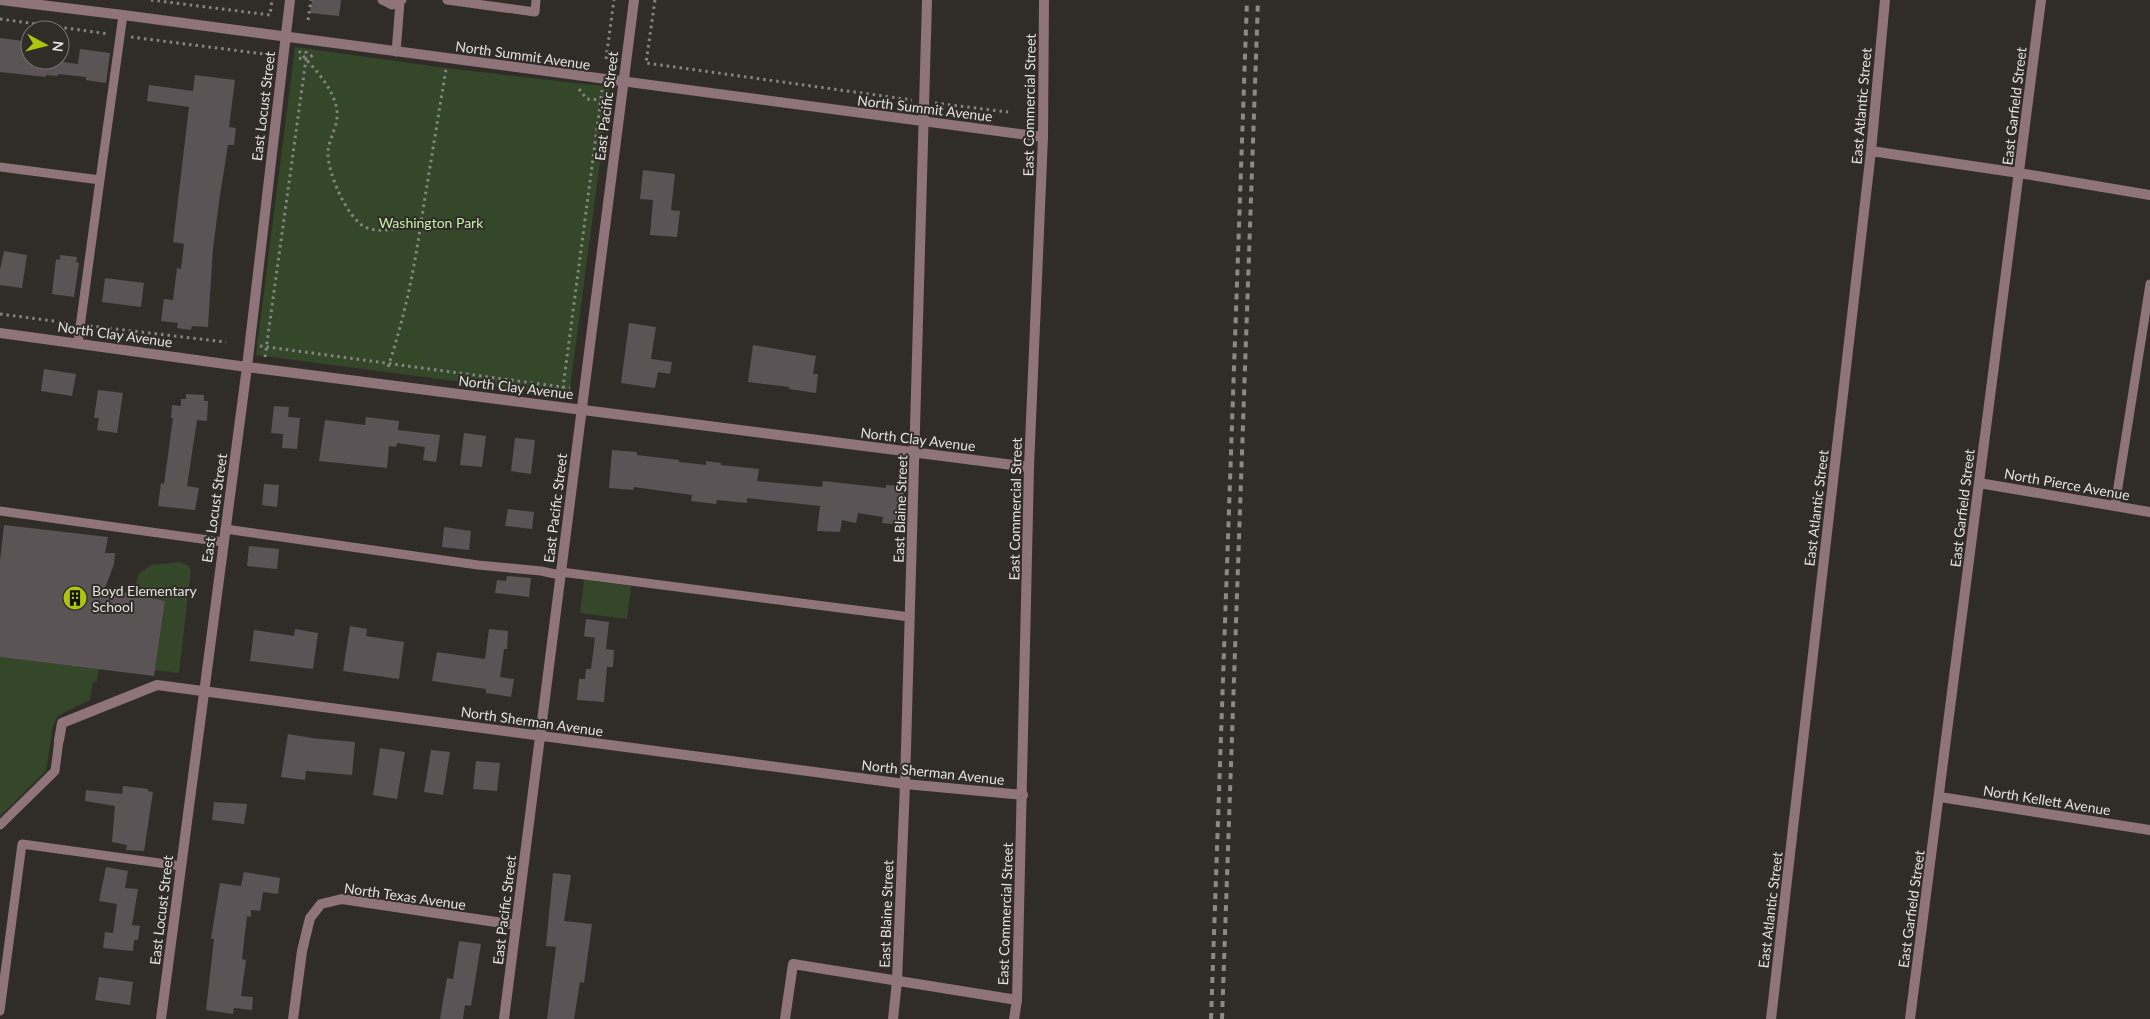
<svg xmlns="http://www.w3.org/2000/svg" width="2150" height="1019" font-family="Lato,sans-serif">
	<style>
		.green { fill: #344728 }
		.building { fill: #5a5456 }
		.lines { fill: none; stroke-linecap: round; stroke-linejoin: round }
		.path { stroke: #868481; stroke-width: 3; stroke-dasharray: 2.5 4; stroke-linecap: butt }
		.service { stroke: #8f747a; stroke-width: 9 }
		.minor { stroke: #8f747a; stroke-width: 10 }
		.tertiary { stroke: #8f747a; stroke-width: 10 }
		.rail { stroke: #8b8985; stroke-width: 4; stroke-dasharray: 6 6; stroke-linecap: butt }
		.labels { text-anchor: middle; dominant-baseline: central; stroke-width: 4; stroke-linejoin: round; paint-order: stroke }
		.street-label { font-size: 14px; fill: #e3e2df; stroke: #302d29 }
		.park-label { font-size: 14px; fill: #c2efa7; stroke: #302d29 }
		.poi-label { font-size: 14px; fill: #e3e2df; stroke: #302d29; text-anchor: start }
	</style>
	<rect width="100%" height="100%" fill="#302d29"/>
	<!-- green -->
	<path class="green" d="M295,47L446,68L610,87L569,396L256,355Z
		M180,562L189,566L191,570L179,673L155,670L165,601L134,594L138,575L151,565Z
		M584,580L631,586L627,619L580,613Z
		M0,657L99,669L97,681L93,682L90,700L65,712L57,717L53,726L46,771L0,816Z"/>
	<!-- building -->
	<path class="building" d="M312,0H341L339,16L310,13Z
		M0,38L30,42V60H49L78,64L80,49L110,53L106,83L86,80V77L58,74V76L46,75V77L0,72Z
		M195,75L235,80L229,127L236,128L234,145H228L220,195L213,248L208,327L192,326L191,330L177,328L178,323L161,321L164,299L173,300L177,268L181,269L184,244L173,242L189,107L147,101L149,85L193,91Z
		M643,170L675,174L671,210L680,211L677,237L650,235L653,200L640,199Z
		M4,251L27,255L22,288L0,285V270Z
		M60,255L77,257L76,262L79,263L74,297L52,294L56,259L60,260Z
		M105,278L144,283L141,307L102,302Z
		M629,323L656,327L651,359L672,362L670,374L658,372L655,388L621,383Z
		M753,345L816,356L813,374H818L816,393L789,389V387L748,382Z
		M44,369L76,374L72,396L41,391Z
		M98,390L123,393L117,433L97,430L99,418H94Z
		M186,394L204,395V401H208L207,421L197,420L187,486L199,488L195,510L158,506L161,483L164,484L173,418H171L172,405L181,406V399H186Z
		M274,406L289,407L288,417L300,418L297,449L282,448L283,434L271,433Z
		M366,417L399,421L398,430L440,435L436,462L423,460L425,447L397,443L396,447L389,446L387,468L319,461L325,420L365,425Z
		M464,433L486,436L482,467L460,465Z
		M515,438L535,440L531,474L511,471Z
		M612,450L637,452V455L679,460V462L706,465V461L721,463V465L759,469L757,481L822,487L823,481L886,488V485L905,486L901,525L882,523L883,517L858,513L856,523L842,520L840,532L817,531L820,506L747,498V503L717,500L716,504L691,501L692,495L634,487L633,490L609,488Z
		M264,484L279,485L277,507L262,505Z
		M508,509L534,512L532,529L505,526Z
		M4,525L108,537L105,553H115L114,564L105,588L165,601L154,676L0,657V561Z
		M444,527L471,531L469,550L442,547Z
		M249,546L279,549L277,569L247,566Z
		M507,576L531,578L529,597L495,593L497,580L506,581Z
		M586,619L609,622L606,649L614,650L613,667H607L604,702L577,700L579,679H585L586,669H591L595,638L584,636Z
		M350,626L367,629L366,636L404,642L399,679L343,671Z
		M295,629L318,633L313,669L250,661L254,630L294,636Z
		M489,629L508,631L507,649H504L500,677L514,679L511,697L486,693V689L432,681L437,652L485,659Z
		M288,734L312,738L355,742L352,775L306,771L305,780L281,777Z
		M380,748L405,752L397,799L373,795Z
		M431,750L450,752L443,795L424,792Z
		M476,761L500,763L497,791L473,789Z
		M123,786L148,789V791L153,792L144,851L126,850L127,845L112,842L115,806L85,801L86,790L122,794Z
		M214,802L247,804L244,824L212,820Z
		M106,867L128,871L125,888L138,889L132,925L140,926L138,940H134L133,951L103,948L105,932L113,933L117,904L99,901Z
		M244,872L280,878L278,894L263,892L260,911L251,910V917L247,916L242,959L246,960L241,996L253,997L252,1010L234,1008L233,1014L206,1010L214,939H211L220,883L241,886Z
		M553,873L571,875L564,921L592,924L584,983L580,982L574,1019H547L556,947L546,946Z
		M459,941L481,944L471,1006L465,1005L463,1019H440L447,978L453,979Z
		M99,977L133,982L130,1005L95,1000Z"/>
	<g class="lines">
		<!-- path -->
		<path class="path" d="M151,0L270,15L272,0
			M655,0L646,63L912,100
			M0,19L109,34
			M308,20L311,0
			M131,37L264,54
			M299,51C313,68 334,87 337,111C339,124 329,138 328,152C327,172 347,218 365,227C381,235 406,226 421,222L446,69
			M306,51V59L315,54
			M606,59L614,0
			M579,89L587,99L608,100
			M935,103L1008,112
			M0,314L69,323
			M90,326L226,342
			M260,346L570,388
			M265,357L306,59L295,58
			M388,367C404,319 414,272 421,222
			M562,395L602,90"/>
		<!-- service -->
		<path class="service" d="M382,0L392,5L402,0
			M447,0L535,12L536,0
			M396,52L400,2
			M0,167L100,180L78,342
			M100,180L123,15
			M2115,506L2150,284
			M0,511L223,542
			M225,529L478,565L541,571L560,575
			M561,572L910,617
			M0,825L55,771L59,740
			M0,1011L22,844L181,866"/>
		<!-- minor -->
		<path class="minor" d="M0,0L123,15L1043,137
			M1871,151L2019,173L2150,195
			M0,333L247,367L1029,467
			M1979,483L2150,512
			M59,740L62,723L157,685L905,784L1023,795
			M1940,797L2150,830
			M161,1019L247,367L290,0
			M293,1019L302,951L310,918L321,904L342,899L516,925
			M504,1019L634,0
			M785,1019L793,964L1017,1000
			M893,1019L897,981L905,784L927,0
			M1771,1019L1871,151L1885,0
			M1910,1019L2041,0"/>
		<!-- tertiary -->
		<path class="tertiary" d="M1014,1019L1017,1000L1029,467L1043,137L1044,0"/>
		<!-- rail -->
		<path class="rail" d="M1211,1019L1247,0
			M1222,1019L1258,0"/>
	</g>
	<!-- icons -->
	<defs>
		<symbol id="building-disc" viewBox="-11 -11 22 22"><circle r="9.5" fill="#adc60d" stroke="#302d29"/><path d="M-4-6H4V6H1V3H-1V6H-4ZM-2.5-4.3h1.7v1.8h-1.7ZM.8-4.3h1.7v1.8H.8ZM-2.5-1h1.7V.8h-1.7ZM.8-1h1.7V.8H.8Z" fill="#111"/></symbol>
	</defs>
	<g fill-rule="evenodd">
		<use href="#building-disc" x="61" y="584" width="28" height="28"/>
	</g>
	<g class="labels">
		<!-- street labels -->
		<g class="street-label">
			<text transform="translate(523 55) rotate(8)">North Summit Avenue</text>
			<text transform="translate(1029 105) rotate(-89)">East Commercial Street</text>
			<text transform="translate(263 106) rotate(-83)">East Locust Street</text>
			<text transform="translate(606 106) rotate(-83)">East Pacific Street</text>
			<text transform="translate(1861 106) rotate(-85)">East Atlantic Street</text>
			<text transform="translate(2014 106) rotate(-83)">East Garfield Street</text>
			<text transform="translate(925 108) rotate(7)">North Summit Avenue</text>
			<text transform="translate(115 334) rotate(8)">North Clay Avenue</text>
			<text transform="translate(516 387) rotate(7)">North Clay Avenue</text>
			<text transform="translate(918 439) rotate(7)">North Clay Avenue</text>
			<text transform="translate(2067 484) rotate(10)">North Pierce Avenue</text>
			<text transform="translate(214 508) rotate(-82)">East Locust Street</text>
			<text transform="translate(555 508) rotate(-83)">East Pacific Street</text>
			<text transform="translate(1816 508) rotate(-83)">East Atlantic Street</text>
			<text transform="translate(1962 508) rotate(-83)">East Garfield Street</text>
			<text transform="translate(900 509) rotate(-88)">East Blaine Street</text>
			<text transform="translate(1015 509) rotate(-89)">East Commercial Street</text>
			<text transform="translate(532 721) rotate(8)">North Sherman Avenue</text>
			<text transform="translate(933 772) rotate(6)">North Sherman Avenue</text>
			<text transform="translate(2047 800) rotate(9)">North Kellett Avenue</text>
			<text transform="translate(405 896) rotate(8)">North Texas Avenue</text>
			<text transform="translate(1911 909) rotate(-82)">East Garfield Street</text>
			<text transform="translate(161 910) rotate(-83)">East Locust Street</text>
			<text transform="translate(504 910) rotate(-83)">East Pacific Street</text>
			<text transform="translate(1770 910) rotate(-83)">East Atlantic Street</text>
			<text transform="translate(886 914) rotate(-88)">East Blaine Street</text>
			<text transform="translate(1005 914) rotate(-88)">East Commercial Street</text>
		</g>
		<!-- park labels -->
		<g class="park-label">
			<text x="431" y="222">Washington Park</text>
		</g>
		<!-- poi labels -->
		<g class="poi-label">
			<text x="92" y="590">Boyd Elementary<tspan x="92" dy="16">School</tspan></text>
		</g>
	</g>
	<!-- north arrow -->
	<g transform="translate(45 45) rotate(97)"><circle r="24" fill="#302d29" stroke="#787572"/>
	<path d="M0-4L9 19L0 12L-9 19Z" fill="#adc60d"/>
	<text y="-8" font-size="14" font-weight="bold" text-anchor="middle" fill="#e3e2df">N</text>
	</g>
</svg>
